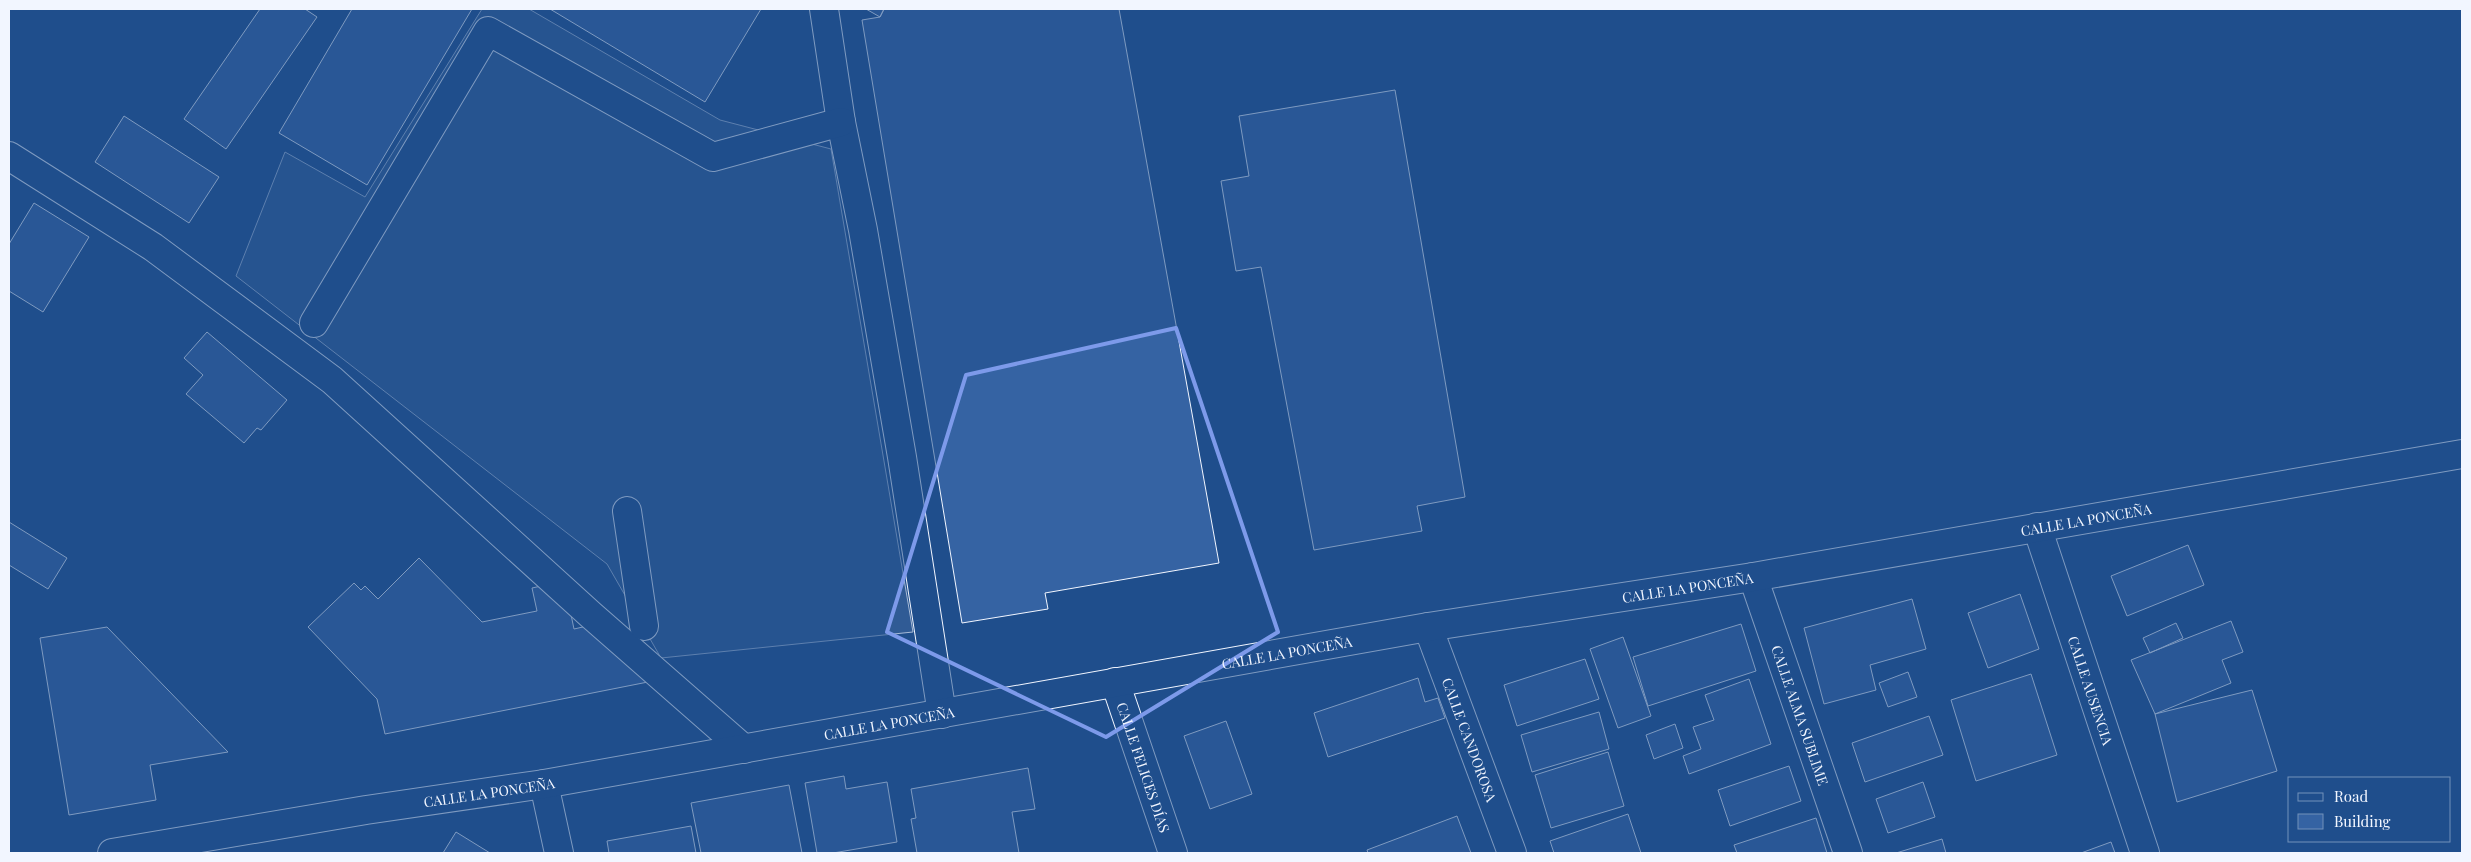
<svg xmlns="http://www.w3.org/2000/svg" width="2471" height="862" font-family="'Playfair Display',serif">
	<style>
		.built { fill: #305b95; stroke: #a8bbd7 }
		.building { fill: #3563a3; stroke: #f2f6ff }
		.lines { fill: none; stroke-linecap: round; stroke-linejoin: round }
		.minor-casing { stroke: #f2f6ff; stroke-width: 30 }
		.major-casing { stroke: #f2f6ff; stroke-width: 30 }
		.minor { stroke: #1f4e8c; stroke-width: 28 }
		.major { stroke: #1f4e8c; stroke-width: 28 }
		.marked { fill: none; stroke: #7d9aea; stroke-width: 4; stroke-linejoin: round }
		.labels { text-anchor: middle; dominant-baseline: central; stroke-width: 4; stroke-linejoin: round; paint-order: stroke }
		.street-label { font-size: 14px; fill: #f2f6ff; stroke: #1f4e8c }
	</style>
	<rect width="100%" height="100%" fill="#1f4e8c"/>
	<!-- built -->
	<path class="built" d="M482,9H529L720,120L831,149L913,632L661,658L607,564L236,276L285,152L365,197Z"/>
	<!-- building -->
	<path class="building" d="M260,9H305L317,17L226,149L184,119Z
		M352,9H472L367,185L279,133Z
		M550,9H761L705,102Z
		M866,9H884L880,17Z
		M884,9H1119L1219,563L1045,593L1048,609L962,623L862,20L880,17Z
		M1395,90L1465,497L1417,506L1422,531L1314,550L1261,267L1236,271L1221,181L1249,176L1239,116Z
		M124,116L219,177L189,223L95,162Z
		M34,203L89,237L43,312L9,291V244Z
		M207,332L287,400L261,430L257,428L244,443L186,394L203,375L184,358Z
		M9,522L67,558L48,589L9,565Z
		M2188,545L2204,585L2127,616L2111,576Z
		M419,558L482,622L537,611L532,588L564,581L574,629L596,624L658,680L385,734L377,699L308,627L354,583L361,590L365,586L378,599Z
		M2020,594L2039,649L1988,668L1968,613Z
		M1912,599L1926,649L1870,665L1876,690L1824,704L1804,628Z
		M2231,621L2243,652L2222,660L2231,683L2155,714L2131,660Z
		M2176,623L2183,638L2150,653L2143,638Z
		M1741,624L1756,671L1648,706L1633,657Z
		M107,627L228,752L150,765L156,800L69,815L40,638Z
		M1623,637L1651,716L1618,728L1590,649Z
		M1585,659L1599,699L1517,726L1504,685Z
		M1908,672L1917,697L1888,707L1879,683Z
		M2031,674L2057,755L1976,781L1951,700Z
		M1418,678L1425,702L1438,698L1445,718L1328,757L1314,713Z
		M1749,679L1771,744L1689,774L1683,756L1701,749L1693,727L1714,720L1705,695Z
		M2252,690L2277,771L2177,802L2155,714Z
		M1599,712L1609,749L1532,772L1521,735Z
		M1929,716L1943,755L1865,782L1852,743Z
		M1226,721L1252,794L1210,809L1184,736Z
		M1675,724L1683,748L1654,759L1646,735Z
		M1608,752L1624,806L1551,828L1535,775Z
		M1789,766L1801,801L1730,826L1718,790Z
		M1028,768L1035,809L1012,812L1019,853H917L911,819L916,818L911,789Z
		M844,776L846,789L887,782L897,842L833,853H817L805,783Z
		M1923,782L1935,817L1888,833L1876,799Z
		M789,785L802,853H701L691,803Z
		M1628,814L1641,853H1554L1550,841Z
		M1457,816L1471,853H1368L1367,850Z
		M1816,818L1827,853H1737L1734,845Z
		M691,826L696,853H609L607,841Z
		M456,832L490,853H443Z
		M1942,839L1946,853H1896Z
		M2111,842L2115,853H2081Z"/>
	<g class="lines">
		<defs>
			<g id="minor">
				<path d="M824,9L841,122L863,230L902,457L942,714"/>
				<path d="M9,156L153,247L332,380L591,615L744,749"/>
				<path d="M314,323L488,31L713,157L841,122"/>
				<path d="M627,511L644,626"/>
				<path id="s1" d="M2037,527L2145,853"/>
				<path id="s2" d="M1753,577L1848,853"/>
				<path id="s3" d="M1428,627L1512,853"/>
				<path id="s4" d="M1115,682L1173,853"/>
				<path d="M544,784L559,853"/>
			</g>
			<g id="major">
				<path id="s5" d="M112,853L366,810L544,784L1428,627L1753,577L2462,454"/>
			</g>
		</defs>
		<!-- minor casing -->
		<use href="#minor" class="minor-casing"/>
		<!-- major casing -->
		<use href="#major" class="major-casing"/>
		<!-- minor -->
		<use href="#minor" class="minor"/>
		<!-- major -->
		<use href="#major" class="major"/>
	</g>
	<!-- marked area -->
	<path d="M0 0H2471V862H0ZM1176,328L1278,632L1106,737L887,632L966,375Z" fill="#1f4e8c" fill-opacity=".55" fill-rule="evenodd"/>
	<path class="marked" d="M1176,328L1278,632L1106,737L887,632L966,375Z"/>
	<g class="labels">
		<!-- street labels -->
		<g class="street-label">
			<text stroke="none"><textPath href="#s5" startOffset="2002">CALLE LA PONCEÑA</textPath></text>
			<text stroke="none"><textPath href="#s5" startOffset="1598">CALLE LA PONCEÑA</textPath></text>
			<text stroke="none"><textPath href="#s5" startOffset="1192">CALLE LA PONCEÑA</textPath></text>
			<text stroke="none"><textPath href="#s1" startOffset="172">CALLE AUSENCIA</textPath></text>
			<text stroke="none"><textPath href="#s2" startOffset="146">CALLE ALMA SUBLIME</textPath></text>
			<text stroke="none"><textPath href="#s5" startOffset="788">CALLE LA PONCEÑA</textPath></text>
			<text stroke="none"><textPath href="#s3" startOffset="120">CALLE CANDOROSA</textPath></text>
			<text stroke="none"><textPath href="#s4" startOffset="90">CALLE FELICES DÍAS</textPath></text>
			<text stroke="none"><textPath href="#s5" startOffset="382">CALLE LA PONCEÑA</textPath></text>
		</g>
	</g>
	<!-- border -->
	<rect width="2471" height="862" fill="none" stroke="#f2f6ff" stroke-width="20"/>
	<!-- legend -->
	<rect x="2288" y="777" width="162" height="65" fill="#1f4e8c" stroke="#7391ba"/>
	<rect x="2298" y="793" width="25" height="8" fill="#1f4e8c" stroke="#7391ba"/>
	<text x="2334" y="802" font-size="15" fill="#f2f6ff">Road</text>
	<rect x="2298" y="814" width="25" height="15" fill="#3563a3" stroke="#7391ba"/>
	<text x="2334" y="827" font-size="15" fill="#f2f6ff">Building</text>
</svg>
